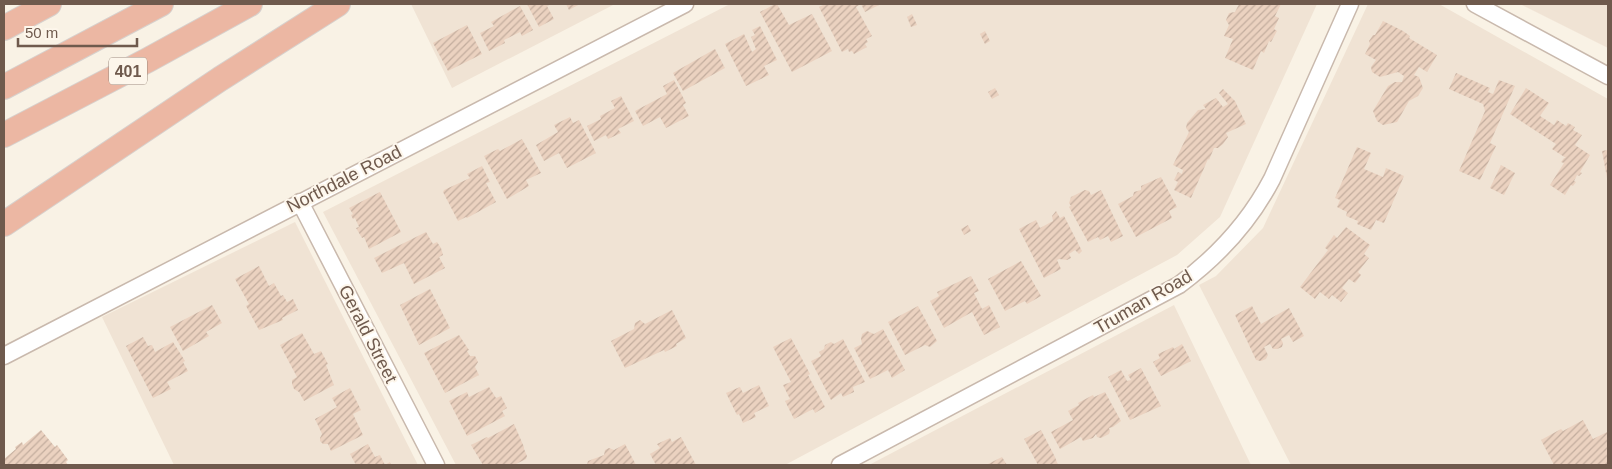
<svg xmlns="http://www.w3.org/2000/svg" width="1612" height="469" font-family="Arial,sans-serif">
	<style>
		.residential { fill: #f0e3d4 }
		.building { fill: url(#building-hatch) }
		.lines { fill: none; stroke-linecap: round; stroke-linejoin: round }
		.minor-casing { stroke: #c9b9ad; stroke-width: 19 }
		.highway-casing { stroke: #d7d1cd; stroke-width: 26 }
		.minor { stroke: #fff; stroke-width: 16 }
		.highway { stroke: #ecb7a3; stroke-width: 24 }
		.labels { text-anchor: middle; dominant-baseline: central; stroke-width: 4; stroke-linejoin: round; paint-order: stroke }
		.shield { fill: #fdf6eb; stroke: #9a897c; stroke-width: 1 }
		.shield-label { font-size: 16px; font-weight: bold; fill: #6f5a4d }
		.street-label { font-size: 18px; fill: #6f5a4d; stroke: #fdf6eb }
	</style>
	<defs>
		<pattern id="building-hatch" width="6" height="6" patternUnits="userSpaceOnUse" patternTransform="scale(1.25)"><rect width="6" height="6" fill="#ebd2c0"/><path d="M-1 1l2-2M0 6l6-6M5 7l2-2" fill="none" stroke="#c3ad9e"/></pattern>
	</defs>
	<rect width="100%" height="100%" fill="#f9f2e5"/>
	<!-- residential -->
	<path class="residential" d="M411,4H615L452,88Z
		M730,4H1317L1220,217L1177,255L785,465H456L323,212Z
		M1368,4H1439L1608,99V465H1291L1199,285L1216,276L1263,228Z
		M1520,4H1608V48Z
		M295,222L418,465H174L102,317Z
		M1174,305L1251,465H869Z"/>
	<!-- building -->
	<path class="building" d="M527,4H551L547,6L554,19L539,27Z
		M566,4H580L569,10Z
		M775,4H777L789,25L812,14L832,51L792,72L760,12Z
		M825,4H881L865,12L861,4L856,7L872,36L866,39L868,42L865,44L867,47L854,54L852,51L849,52L848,49L842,52L819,7Z
		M1239,4H1281L1275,16L1279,18L1274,29L1277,31L1271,42L1269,41L1264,53L1261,51L1253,70L1225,58L1233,39L1224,36L1229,25L1226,20L1229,13L1235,12Z
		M520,6L533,30L522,36L520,32L504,40L505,43L489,51L480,33L494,26L491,22Z
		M912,14L917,25L911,27L907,17Z
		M1383,21L1403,31L1410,36L1409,38L1437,55L1427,72L1419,67L1414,75L1419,77L1423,88L1418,96L1409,101L1397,122L1383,125L1377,121L1373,111L1388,86L1395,82H1402L1404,76L1398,72L1380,77L1372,72L1371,67L1376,60L1365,54L1370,44L1369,41L1373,35H1375Z
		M467,25L482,54L448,71L433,43Z
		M760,26L777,60L764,66L769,75L746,86L725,44L744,34L752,52L756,49L751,37L755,35L752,30Z
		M985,31L990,41L985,44L980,34Z
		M715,49L725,68L683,91L673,73Z
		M1456,73L1490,88L1488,92L1493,94L1499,80L1515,86L1490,143L1496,146L1480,180L1459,171L1485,111L1483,104L1449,89Z
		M674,80L686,103L683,105L689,116L666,128L660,117L643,126L635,111L667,94L663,86Z
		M995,88L999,95L992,99L988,92Z
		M1526,88L1549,103L1540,116L1554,125L1557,120L1566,126L1568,123L1575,127L1573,130L1582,135L1575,145L1590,155L1580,172L1582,173L1579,176L1577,175L1574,181L1576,182L1573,186L1571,185L1565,195L1550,185L1564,163L1561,162L1564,158H1566L1552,149L1556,144L1510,114Z
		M1223,89L1235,101L1246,124L1226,133L1228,137L1223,144L1218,148H1214L1209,160L1208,159L1191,198L1174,190L1178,182L1174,180L1178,172L1182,174L1183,170L1173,165L1189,132L1186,128L1187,123L1198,110L1206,109L1203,105L1216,98L1223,107L1228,104L1219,93Z
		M621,96L634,121L618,129L621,133L608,139L606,135L594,141L587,126L601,119L600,116L615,108L611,101Z
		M570,117L573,123L579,120L596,153L567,168L559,153L544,161L536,145L558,132L554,125Z
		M522,139L541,173L526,180L529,186L507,199L484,156L498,149L500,151Z
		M1357,147L1371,153L1364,169L1383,177L1386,168L1404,176L1384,223L1376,220L1371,230L1357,224L1358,221L1346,216L1347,212L1337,207L1340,200L1335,198Z
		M1608,150V178H1607L1602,151Z
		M1501,165L1515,173L1504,195L1490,188Z
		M482,166L490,182L486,183L496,202L467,218L466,217L458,221L443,192L444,190L470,178L467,174Z
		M1161,177L1177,207L1169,211L1172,218L1136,237L1118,204L1133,196L1134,192L1141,190V186Z
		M1085,190L1089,191L1091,195L1101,190L1123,236L1111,242L1108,236L1100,240L1098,237L1088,242L1069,207L1071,206L1069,203L1071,197Z
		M380,192L401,232L369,249L364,237L362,238L356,228L359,227L355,218L353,219L351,215L353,214L349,208Z
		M1056,211L1060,218L1064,216L1082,251L1079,254L1075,250L1069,254L1071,258L1067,260L1059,259L1057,260L1061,269L1044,278L1019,229L1036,220L1040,228L1053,221L1052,216Z
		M968,225L971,231L964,235L961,229Z
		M1346,227L1370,245L1364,254L1369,258L1358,272L1361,275L1355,283L1349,279L1342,288L1348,293L1341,302L1332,295L1329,299L1320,292L1315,299L1300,287L1328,250L1325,248L1334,235L1337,238Z
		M426,232L433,244L437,242L441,248L443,255L439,257L445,268L414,284L404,263L382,273L374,258Z
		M1021,261L1041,296L1027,304L1025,301L1005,311L988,279Z
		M259,266L269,286L274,283L281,296L283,295L287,302L293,299L298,310L282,318L283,320L259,330L246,306L249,304L235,279Z
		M971,276L979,291L974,293L982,309L989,305L1000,327L984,335L972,312L944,328L930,301L939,296L937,292Z
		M430,289L450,328L419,345L400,305Z
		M212,305L222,323L206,332L209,336L183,351L170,327Z
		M918,306L937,341L930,347L925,345L905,355L888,322Z
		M1252,306L1261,324L1289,308L1304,336L1293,342L1289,335L1281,339L1283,343L1282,347L1277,349H1273L1270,344L1264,347L1268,355L1266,359L1261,361L1256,360L1235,315Z
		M672,310L686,338L676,344L677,346L665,352L664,350L625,368L611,341L634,329L635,323L640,320L645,324Z
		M883,329L905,370L892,378L888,370L870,379L854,348L862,344L861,339L862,334L867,331L874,334Z
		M302,333L314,354L321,351L328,364L326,365L334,385L304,401L299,392L294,389L292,384V380L297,377L280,345Z
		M459,335L469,350L467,351L470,356H475L478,362L475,367L479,375L445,393L424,353Z
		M143,337L148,346L152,345L155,352L173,342L185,361L183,362L188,371L167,382L171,389L153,398L126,346Z
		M791,338L810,374L808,375L825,407L815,413L813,409L794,419L785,401L790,399L783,385L791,382L773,347Z
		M843,339L865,382L853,387L854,392L843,397L841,393L831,400L811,361L821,356L819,352L824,349L825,345L831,342L834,344Z
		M1182,344L1191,361L1161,376L1153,362L1160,358L1158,354L1173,347L1174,349Z
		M1141,368L1161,406L1130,420L1108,377L1121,370L1127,381L1131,380L1128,375Z
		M759,385L769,406L754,413L756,417L743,423L739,414L737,415L726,393L740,387L743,393Z
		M489,387L496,398L501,396L507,408L502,411L505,416L467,436L449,401L467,392L469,397Z
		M350,388L361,410L353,414L363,435L331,451L328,444H323L320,441V438L322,434L315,419L337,407L332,398Z
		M1105,392L1121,421L1113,427L1109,428L1110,431L1109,434L1101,438L1097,437L1096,434L1093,438L1083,441L1081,437L1060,449L1051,432L1073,420L1068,411L1079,405L1078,403L1093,395L1094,397Z
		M1583,420L1593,439L1607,432L1608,465H1554L1541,440L1561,429L1563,431Z
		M514,424L524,447V449L527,456L526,459L514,465H483L471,445L487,437L488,438Z
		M41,430L55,447L57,445L68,460L66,462L68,465H4V459L16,449L15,447L22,442L23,445Z
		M1041,430L1055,457L1058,465H1038L1024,439Z
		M681,437L696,465H656L650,454L660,448L657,444L670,438L672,442Z
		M368,444L375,457L380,455L385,465L390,462L391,465H356L350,454Z
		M625,444L636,465H587L588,461L604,455L605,450L609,448L614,450Z
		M1002,457L1007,465H986Z"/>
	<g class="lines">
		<defs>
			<path id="minor" d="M1475,4L1608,76
				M300,202L436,465
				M4,356L685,4
				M840,465L1179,285C1217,257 1250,221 1272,179L1350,4"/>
			<path id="highway" d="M4,28L49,4
				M4,87L161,4
				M4,135L148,60L250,4
				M4,224L220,79L338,4"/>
		</defs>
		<!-- minor casing -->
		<use href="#minor" class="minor-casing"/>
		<!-- highway casing -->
		<use href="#highway" class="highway-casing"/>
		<!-- minor -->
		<use href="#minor" class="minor"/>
		<!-- highway -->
		<use href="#highway" class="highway"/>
	</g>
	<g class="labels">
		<!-- shield labels -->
		<rect class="shield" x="109" y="57.5" width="38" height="27" rx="4"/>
		<g class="shield-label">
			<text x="128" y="71">401</text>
		</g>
		<!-- street labels -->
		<g class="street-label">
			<text transform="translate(344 179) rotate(-27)">Northdale Road</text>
			<text transform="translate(1143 302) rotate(-30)">Truman Road</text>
			<text transform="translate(368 334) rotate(63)">Gerald Street</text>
		</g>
	</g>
	<!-- border -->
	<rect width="1612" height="469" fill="none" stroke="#6f5a4d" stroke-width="10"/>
	<!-- scale -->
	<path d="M18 38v8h119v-8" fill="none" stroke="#6f5a4d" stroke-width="2.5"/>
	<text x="25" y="38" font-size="15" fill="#6f5a4d" stroke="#fdf6eb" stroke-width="4" paint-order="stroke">50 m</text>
</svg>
